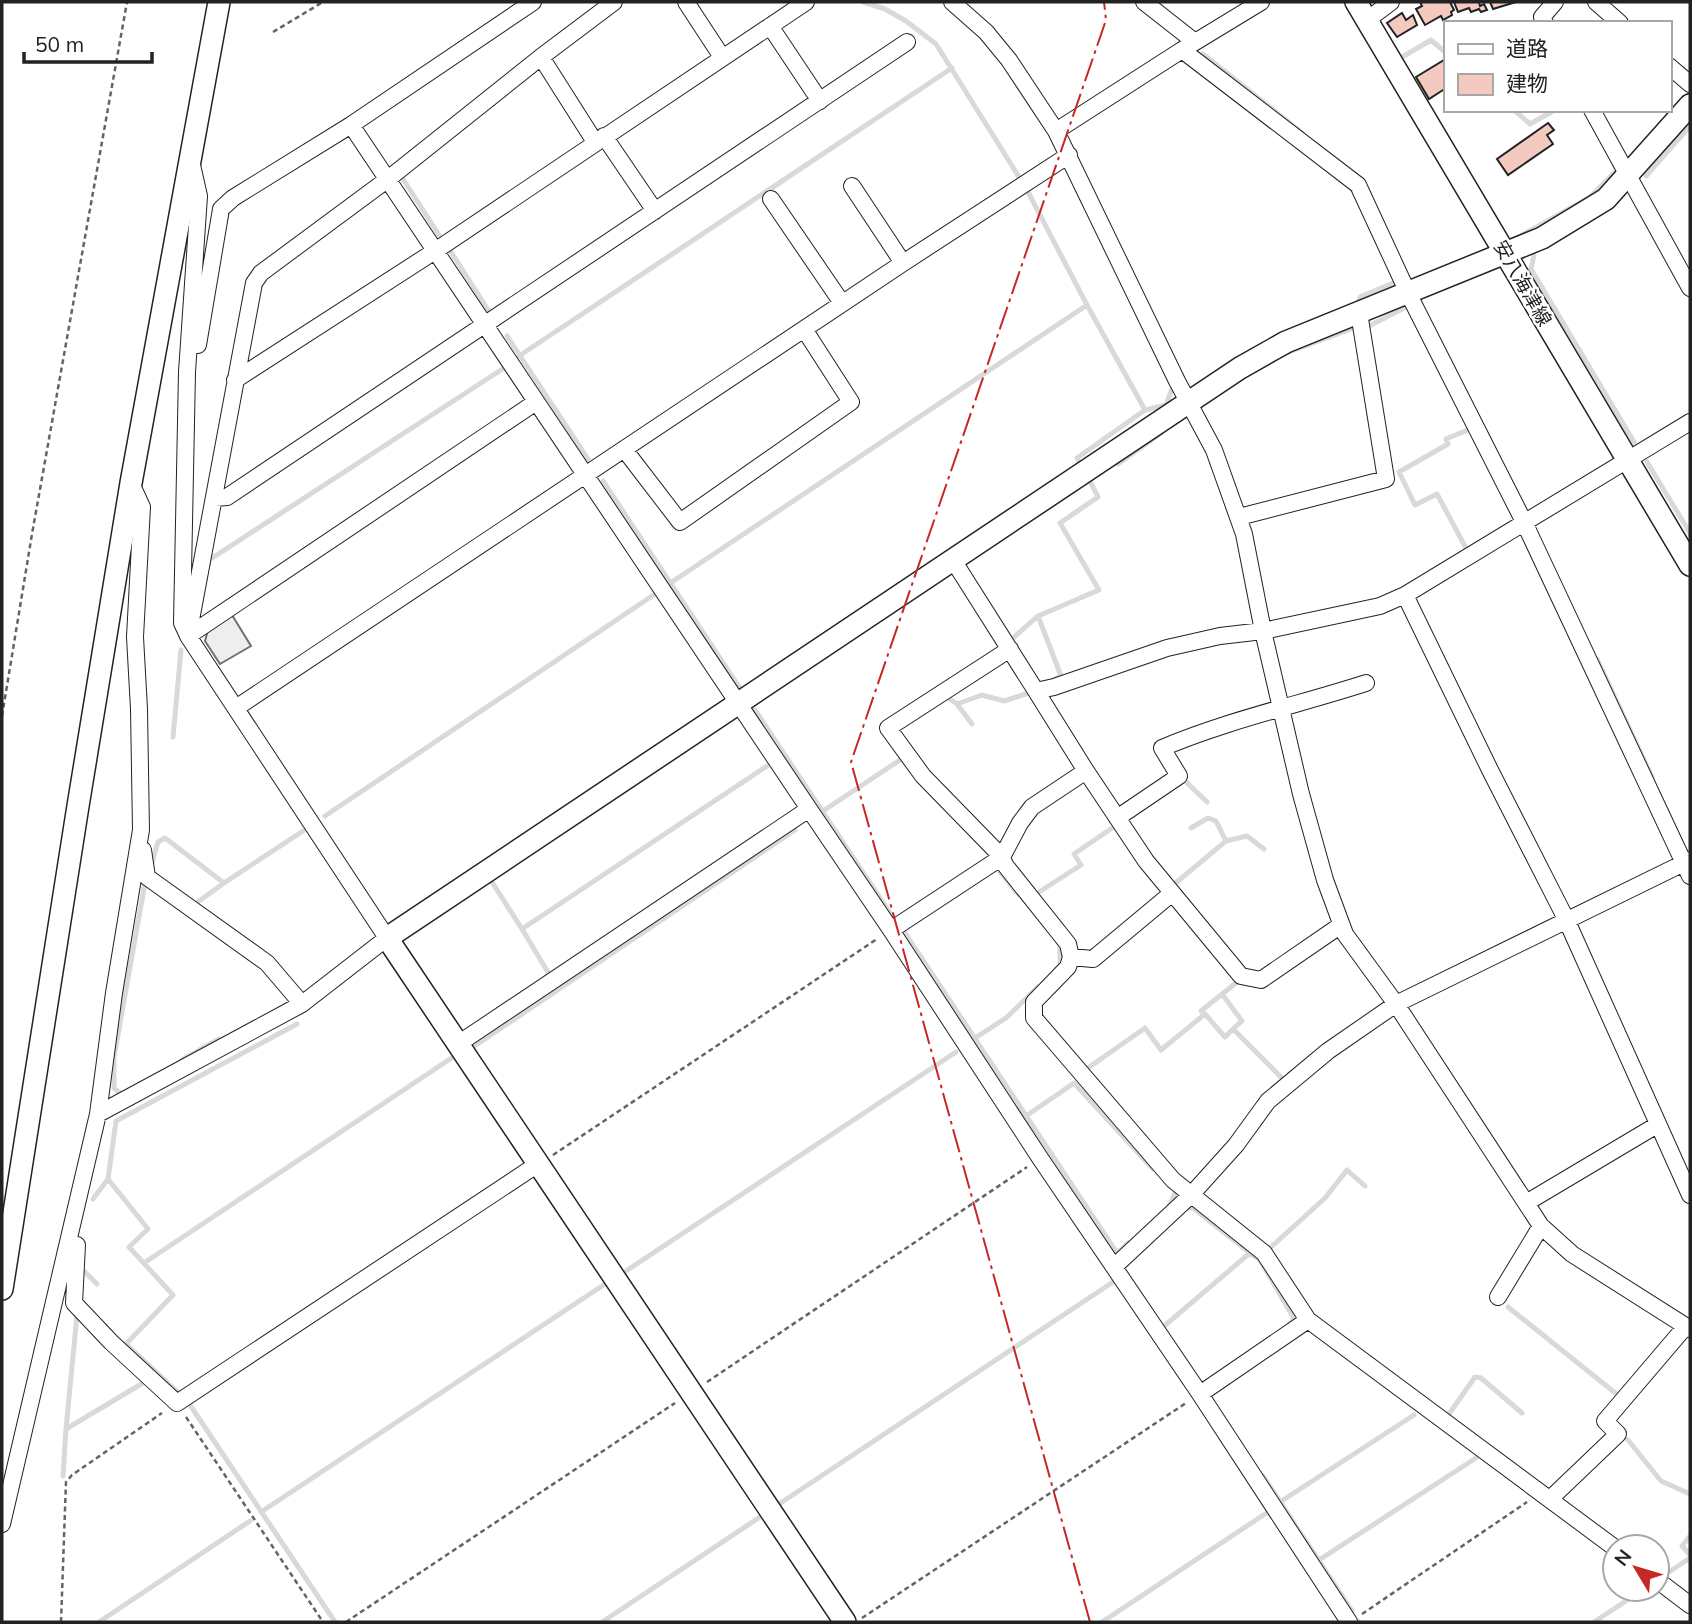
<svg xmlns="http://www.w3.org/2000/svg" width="1692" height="1624" font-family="Mulish,'Noto Sans JP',sans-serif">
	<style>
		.green { fill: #eee; stroke: #6f6f6f; stroke-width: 2 }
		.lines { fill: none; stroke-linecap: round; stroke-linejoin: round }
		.stream { stroke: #d9d9d9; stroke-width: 5 }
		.building { fill: #f3c9c0; stroke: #222; stroke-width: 2 }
		.street-casing { stroke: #222; stroke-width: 18 }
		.secondary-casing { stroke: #222; stroke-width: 24 }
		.path { stroke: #646464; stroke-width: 2.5; stroke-dasharray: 5 3.5; stroke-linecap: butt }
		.street { stroke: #fff; stroke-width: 16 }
		.secondary { stroke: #fff; stroke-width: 21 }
		.power { stroke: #c62828; stroke-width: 2; stroke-dasharray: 24 5 3.5 5; stroke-linecap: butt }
		.labels { text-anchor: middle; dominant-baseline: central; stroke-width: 5; stroke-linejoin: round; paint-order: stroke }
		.street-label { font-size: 19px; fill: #222; stroke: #fff }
	</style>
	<rect width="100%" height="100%" fill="#fff"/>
	<!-- green -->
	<path class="green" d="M232,615L251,646L220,664L205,641L208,630Z"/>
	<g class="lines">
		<!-- stream -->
		<path class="stream" d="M863,2L885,9L906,21L936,44L1019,177
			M1203,54L1302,133
			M1404,56L1431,40L1445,52
			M1514,110L1530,124L1555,110
			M1646,176L1690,126
			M403,179L439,235
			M1028,192L1087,305
			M1522,235L1589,198L1617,170L1614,165
			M451,252L490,313
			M1534,255L1531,269L1634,442
			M1358,304L1360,297L1393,283L1396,278
			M1369,326L1406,307
			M507,336L588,459
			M1286,353L1354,328
			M519,356L952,68
			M1079,462L1077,458L1145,410L1166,405L1172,389
			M1647,462L1690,533
			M1118,464L1161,433
			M603,481L739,687
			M1467,550L1437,494L1415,505L1399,472L1448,444L1446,439L1470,429
			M208,566L209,560L504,368
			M669,584L1087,305L1145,410
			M1012,639L1038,616
			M1597,659L1652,777
			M1053,680L1061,676L1038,616L1099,590L1060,523L1098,497L1090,481
			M945,696L957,704L972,724
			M957,704L982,695L1004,701L1032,692
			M755,710L892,916
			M173,737L181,650
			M1183,779L1207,802
			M823,811L903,758
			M325,816L655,594
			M1191,828L1208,818L1216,821L1226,841
			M151,866L158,842L165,838L224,883
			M1000,872L1018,894
			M490,879L522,929
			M1172,886L1226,841L1247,836L1264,849
			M1039,892L1081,865L1074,854L1115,826
			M197,905L195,904L224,883L303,831
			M903,930L1117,1253L1128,1243
			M1057,968L1060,966V945L1058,942
			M549,974L522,929L767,766
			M1222,994L1242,1021L1233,1029
			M1205,1014L1225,1037L1233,1029L1283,1079
			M975,1038L1006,1018L1038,987
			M473,1047L795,830
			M182,1060L219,1039
			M1085,1070L1145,1028L1161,1050L1205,1014L1201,1011L1241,979
			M125,1092L121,1094L114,1088V1057L145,883
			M1026,1116L1074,1083L1153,1169
			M93,1199L108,1179
			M1169,1206L1175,1193
			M1269,1249L1325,1198L1347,1170L1365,1186
			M1250,1253L1260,1260L1293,1317V1321L1290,1323
			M144,1263L453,1057
			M83,1270L97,1284
			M626,1271L956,1052
			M1508,1307L1619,1396
			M77,1315L66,1429L143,1383
			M1163,1327L1250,1253L1193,1208H1188
			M181,1395L126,1344L173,1295L129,1247L148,1229L108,1179L116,1121L297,1024
			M188,1402L335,1622
			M1449,1414L1475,1377L1481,1378L1522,1413
			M1628,1440L1661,1481L1690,1494
			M63,1476L66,1429
			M1263,1476L1352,1611
			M1280,1502L1414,1415
			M776,1506L1113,1282
			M261,1512L605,1284
			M1690,1536L1682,1546L1690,1555
			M1319,1560L1476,1458
			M1666,1574L1690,1558
			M1358,1621L1359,1622
			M99,1622L250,1521
			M602,1622L763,1515
			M1102,1622L1265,1514
			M1594,1622L1644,1589"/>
	</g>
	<!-- building -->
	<path class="building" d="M1420,2H1450L1454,10L1451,12L1452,15L1443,20L1441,16L1425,25L1416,9L1422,6Z
		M1454,2H1479L1480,6L1484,4L1487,10L1481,12L1479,9L1471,12L1469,8L1458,12Z
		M1490,2H1516L1493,9Z
		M1402,13L1406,20L1413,15L1417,25L1397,37L1387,23Z
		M1444,60L1445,93L1443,90L1429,99L1416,77Z
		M1548,123L1554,130L1547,135L1553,144L1508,175L1497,159Z"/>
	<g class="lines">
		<defs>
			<path id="street" d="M533,2L351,125L809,809L891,930L1040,1158L1200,1394L1349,1622
				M686,2L722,57
				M952,2L986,32L1009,60L1056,131L1177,381L1214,450L1244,534L1263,631L1301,794L1325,880L1345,934L1396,1004L1541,1226L1572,1254L1690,1329
				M1144,2L1195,42
				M1596,2L1620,23
				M1367,20L1391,2
				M1545,23L1542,17L1555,2
				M770,26L820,101
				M1182,50L1358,185L1408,293L1524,522L1690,876
				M541,57L595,142
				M1669,66L1690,84
				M1592,110L1690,288
				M1056,131L1182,50L1261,2
				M604,136L655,211
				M192,165L199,196L187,372L182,623L188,636L536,402
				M852,186L903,263
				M771,199L842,303
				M198,345L221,209L233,198L351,125
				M235,380L435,251L806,2
				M624,449L680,522L851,402L804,329
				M215,498L227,497L907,42
				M1239,517L1386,479L1359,313
				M953,560L1036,691L1054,687L1167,648L1220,636L1263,631L1380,606L1405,595L1690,422
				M1405,595L1490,770L1566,919L1690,1195
				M1010,649L888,728L923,776L1002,857L1020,823L1032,807L1086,771L1036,691
				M236,708L903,263L1069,155
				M1086,771L1146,861L1241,976L1261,980L1341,925
				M1117,818L1179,776L1162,748C1228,720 1298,705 1366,683
				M143,850L147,877L267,963L302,1004
				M891,930L1002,857L1005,865L1068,944L1071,957L1068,967L1034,1002V1018L1173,1180L1264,1253L1308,1320
				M1071,957L1093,959L1171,894
				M458,1044L809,809
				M98,1114L302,1004L387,938L188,636L254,283L261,273L388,179L541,57L614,2
				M1526,1203L1657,1125
				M77,1245L74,1303L111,1342L177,1403L538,1164
				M1115,1266L1191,1195L1236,1145L1268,1101L1328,1051L1396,1004L1690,860
				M1498,1297L1541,1226
				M1200,1394L1308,1320L1615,1548
				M1550,1499L1618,1434L1605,1421L1686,1326
				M2,1524L98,1114L114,993L141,830L139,709L135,637L142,507L131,483
				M1657,1580L1690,1605"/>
			<path id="secondary" d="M1356,2L1690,565
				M2,1289L78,806L131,483L219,2
				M845,1622L387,938L1240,368L1286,342L1542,238L1606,199L1690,105"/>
		</defs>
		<!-- street casing -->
		<use href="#street" class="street-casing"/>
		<!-- secondary casing -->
		<use href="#secondary" class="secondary-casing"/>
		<!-- path -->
		<path class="path" d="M273,32L323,2
			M2,716L32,534L127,2
			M553,1155L877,939
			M707,1382L1027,1167
			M186,1417L323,1622
			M1362,1614L1527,1502
			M862,1618L1186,1403
			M61,1622L66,1482L72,1475L162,1413
			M346,1622L675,1403"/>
		<!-- street -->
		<use href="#street" class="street"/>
		<!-- secondary -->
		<use href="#secondary" class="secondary"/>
		<!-- power -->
		<path class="power" d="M1090,1622L851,762L1106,20L1104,2"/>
	</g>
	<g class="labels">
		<!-- street labels -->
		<g class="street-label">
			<text transform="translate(1523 283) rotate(60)">安八海津線</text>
		</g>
	</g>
	<!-- border -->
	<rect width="1692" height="1624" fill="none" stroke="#222222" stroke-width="7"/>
	<!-- legend -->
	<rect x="1444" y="21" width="228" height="91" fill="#ffffff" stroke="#a7a7a7" stroke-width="2"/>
	<rect x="1458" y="44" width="35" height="10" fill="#ffffff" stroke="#a7a7a7" stroke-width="2"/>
	<text x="1506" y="56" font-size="21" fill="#222222">道路</text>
	<rect x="1458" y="74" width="35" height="21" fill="#f3c9c0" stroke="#a7a7a7" stroke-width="2"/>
	<text x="1506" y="91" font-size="21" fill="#222222">建物</text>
	<!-- north arrow -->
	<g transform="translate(1636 1568) rotate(308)"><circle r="33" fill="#ffffff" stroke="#a7a7a7" stroke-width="2"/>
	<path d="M0-5L12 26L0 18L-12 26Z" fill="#c62828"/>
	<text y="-10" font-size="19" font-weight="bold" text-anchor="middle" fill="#222222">N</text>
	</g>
	<!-- scale -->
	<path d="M24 52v10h128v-10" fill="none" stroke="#222222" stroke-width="3.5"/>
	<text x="35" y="52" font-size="21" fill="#222222" stroke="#ffffff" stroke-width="5" paint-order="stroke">50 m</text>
</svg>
